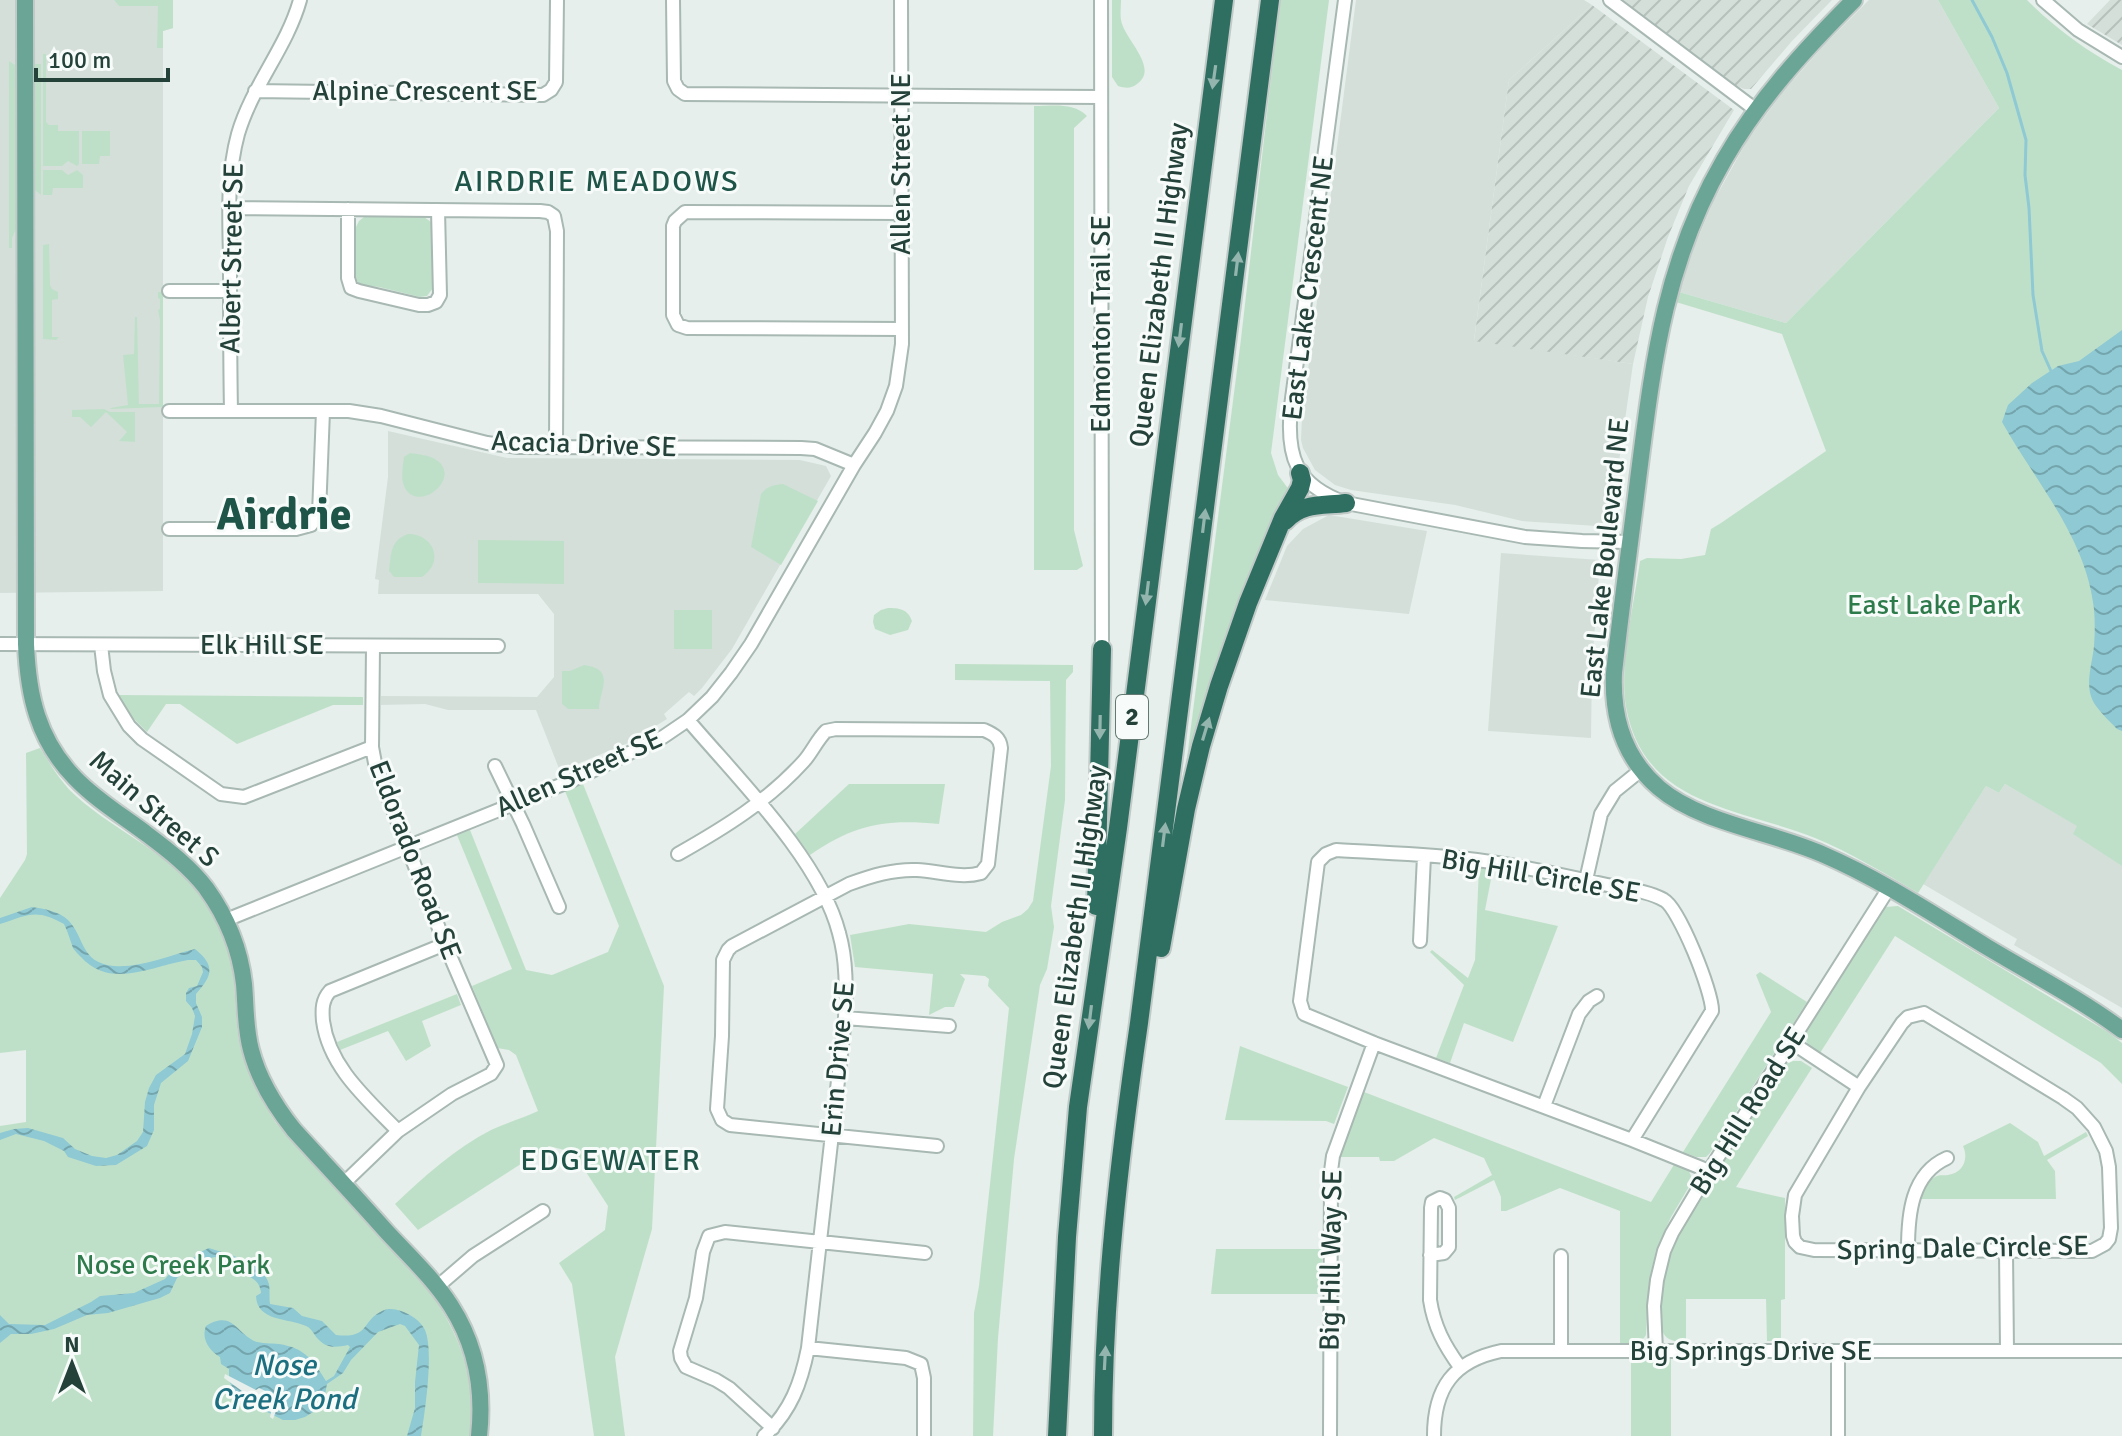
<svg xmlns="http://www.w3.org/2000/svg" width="2122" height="1436" font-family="Signika,sans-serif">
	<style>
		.built { fill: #d4dfda }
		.industrial { fill: url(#industrial-furrows) }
		.green { fill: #bfe0c8 }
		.water { fill: url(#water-waves) }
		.pier { fill: #e6efeb }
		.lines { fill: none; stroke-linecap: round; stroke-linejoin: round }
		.stream { stroke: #8ec9d4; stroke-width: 3 }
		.minor-casing { stroke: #a8b8b2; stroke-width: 16 }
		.major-casing { stroke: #c2cac8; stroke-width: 20 }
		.highway-casing { stroke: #c2cac8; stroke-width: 22 }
		.minor { stroke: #fff; stroke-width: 12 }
		.major { stroke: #6aa596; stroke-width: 16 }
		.highway { stroke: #2f6f62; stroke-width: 18 }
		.oneway { fill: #93b5ae }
		.labels { text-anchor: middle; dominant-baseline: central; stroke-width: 6; stroke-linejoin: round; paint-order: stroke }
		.shield { fill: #f7fbf9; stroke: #637a73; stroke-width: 2 }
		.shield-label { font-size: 26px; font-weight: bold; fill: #24423a }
		.street-label { font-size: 28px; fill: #24423a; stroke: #f7fbf9 }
		.park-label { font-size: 28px; fill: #2d7a4b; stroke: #f7fbf9 }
		.neighbourhood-label { font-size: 30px; letter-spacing: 2px; fill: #1f5548; stroke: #f7fbf9 }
		.water-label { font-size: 30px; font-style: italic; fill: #1c6f80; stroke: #f7fbf9 }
		.town-label { font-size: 44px; font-weight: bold; fill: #1f5548; stroke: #f7fbf9 }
	</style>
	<defs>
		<pattern id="industrial-furrows" width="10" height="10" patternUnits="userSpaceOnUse" patternTransform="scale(2)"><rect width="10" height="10" fill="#d4dfda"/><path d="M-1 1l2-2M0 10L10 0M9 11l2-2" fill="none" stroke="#b6c1bc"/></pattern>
		<pattern id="water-waves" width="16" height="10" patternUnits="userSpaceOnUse" patternTransform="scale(2)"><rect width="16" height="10" fill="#8ec9d4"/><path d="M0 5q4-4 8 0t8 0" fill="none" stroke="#74a5ad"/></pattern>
	</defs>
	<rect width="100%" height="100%" fill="#e6efeb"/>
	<!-- built -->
	<path class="built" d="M0,0H173V28L163,31V591L0,593Z
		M1356,0H1584L1592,5L1509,80L1474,340L1633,364L1611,518L1597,526L1522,521L1455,505L1351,490L1335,485L1315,470L1303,448L1301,440L1302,417Z
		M1869,0H1938L1999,108L1786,323L1679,292L1695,245L1713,202L1747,141L1782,93L1824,45Z
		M388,431L507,458L800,460L826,466L831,476L732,649L702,688L694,696L689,692L664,714L667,719L628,743L560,771L536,710H448L425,704L381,705V696L537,697L554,677V614L538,594H378L379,580L375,579L388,477Z
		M1329,515L1427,531L1409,614L1265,600L1287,546L1303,529Z
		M1501,553L1600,560L1592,666L1591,738L1488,731Z
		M2005,784L2078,826L2122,866V1008L2014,945L2017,939L1923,884L1986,786L1999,793Z"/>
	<!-- industrial -->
	<path class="industrial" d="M1618,0H1832L1792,41L1751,89H1744L1730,83Z
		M2110,0H2122V45L2087,24Z
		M1592,5L1734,110L1689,186L1668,237L1648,297L1633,364L1474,341L1509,80Z"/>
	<!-- green -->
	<path class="green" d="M114,0H173V28L163,31V48H157L158,6H119Z
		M1112,0H1121C1121,6 1120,14 1121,20C1124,39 1160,68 1137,84C1131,89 1125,88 1118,86L1112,77Z
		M1280,0H1329L1271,453L1278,475L1290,491L1221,658L1185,773L1241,339Z
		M1938,0H2027C2056,29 2087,51 2122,70V866L2073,834L2077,826L2005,784L1999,793L1986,786L1918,893C1884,873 1851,853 1815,838C1739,807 1644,807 1626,707C1619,666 1634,604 1640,561L1647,558L1681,559L1705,555L1711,529L1721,523L1826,451L1782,334L1676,302L1679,292L1786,323L1999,108Z
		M43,54H46V122L49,125H58V131H79V164L77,166L68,161L62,166H43Z
		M9,61L15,65L16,229L12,238V248H9Z
		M35,64H41V195L35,190Z
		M1034,106C1052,106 1074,102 1087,116L1074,128V530L1083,566L1077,570H1034Z
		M82,131H110V156H100L99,164H82Z
		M43,170H62L68,175L77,170L83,175V188H53L52,195H43Z
		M364,217H424L431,222L434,229L433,288L427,296L420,297L379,287L361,285L357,281L355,273L356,227L359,221Z
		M49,244L50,285L52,289L58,292V299L52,300V337H59L56,340L43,339V245Z
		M158,292H163V407L111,409L110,408L128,405L123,355L134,354L135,317H137L139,404H159L160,320L158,310L160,309V299L158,298Z
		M104,409L110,412H135V442L119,441L127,432L106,412L91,427L80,417H72V410Z
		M410,453C417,454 428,455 435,459C466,478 413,518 403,483C401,476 403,465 404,457Z
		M783,484L818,501L781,565L751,547L761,494C767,486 774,485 783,484Z
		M408,534C434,534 445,562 422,577H394L389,571C391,555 390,540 408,534Z
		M478,540L564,541V584L478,583Z
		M888,608C899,608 908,609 912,621L908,630L890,635L875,629L873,622L874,615L881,610Z
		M674,610H712V649H674Z
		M955,664L1073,665V672L1066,680L1065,800L1051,906L1054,927L1047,969L1040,985L1014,1159L998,1338L993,1436H973L974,1313L979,1286L1009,1008L988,986L989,979L985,976L960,974L965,979L954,1007H945L929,1015L933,974L855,967L850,935L909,924L986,932L1002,922L1021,915L1028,909L1033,901L1051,766L1050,681L955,680Z
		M584,665C617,669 599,691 599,709H568L562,704V671H570Z
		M119,695L363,697V705H333L237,744L180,704H166L147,732L132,717Z
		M40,748C51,765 61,783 76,796C118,834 176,855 207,905C213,917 221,930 226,943C238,976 233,1012 240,1046C247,1074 260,1099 276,1123L433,1296C463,1342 476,1380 470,1436H0V1126L26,1122V1050L0,1053V898L25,860L27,854L26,753Z
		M583,784L664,986L652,1229L615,1357L625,1436H594L572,1284L559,1263L605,1230L608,1206L575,1155L572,1152L549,1146L418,1230L395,1204C425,1176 454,1149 491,1130C506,1123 523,1118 538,1111L516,1055L509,1050L497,1048L472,986L512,969L457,835L470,830L526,970L552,975L608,952L619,926L565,791Z
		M849,784H945L939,824C884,819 856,824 810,855L795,834Z
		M1479,867L1493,869L1485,910L1558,926L1513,1042L1464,1023L1450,1063L1436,1058L1464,985L1430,952L1432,950L1468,978L1475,960Z
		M1898,906L2108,1032L2122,1043V1084L2101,1063L1895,936L1820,1053L1808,1045L1806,1040L1807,1028L1882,909L1885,907Z
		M1760,972L1807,1002L1710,1153L1706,1157H1696L1683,1152L1771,1012L1756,975Z
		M457,994L461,1005L422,1021L431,1046L406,1061L388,1031L340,1050L337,1042Z
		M1240,1046L1348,1087L1334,1124L1326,1121L1225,1120Z
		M1793,1061H1801L1812,1068L1736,1187L1785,1198V1299L1781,1300V1341H1767L1766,1299H1686V1342C1661,1342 1661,1332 1661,1310C1662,1251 1691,1211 1721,1163C1741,1132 1761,1100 1781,1069L1785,1064Z
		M1364,1092L1651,1202L1675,1163L1685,1167L1689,1171L1691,1176L1690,1185L1671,1217L1656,1250L1649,1281L1646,1335C1640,1345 1630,1343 1620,1343V1211L1560,1188L1506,1211H1501V1197L1494,1180L1455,1200L1454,1197L1492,1175L1484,1158L1434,1138L1394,1161H1380L1379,1157H1340Z
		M2010,1123L2038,1142L2044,1156L2086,1132L2088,1136L2047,1160L2055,1171L2056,1199H1920C1924,1191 1927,1181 1935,1177C1941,1174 1942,1176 1948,1175C1963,1173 1969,1159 1963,1146Z
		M1216,1249H1322V1294H1211Z
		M1631,1359H1671V1436H1631Z"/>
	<!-- water -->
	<path class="water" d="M2122,330V731L2117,729C2110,722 2102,714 2096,706C2083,688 2092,666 2094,646C2095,634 2095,621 2094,609C2086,537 2036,483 2002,422L2008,405L2032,383L2058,366L2079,361Z
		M32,907C44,909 59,911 68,920C85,937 80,963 114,966C141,968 170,955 195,949C216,966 212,976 196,994V1003L202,1017V1027L188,1061L161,1083L154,1105V1130L147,1146L116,1165L96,1166L68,1157L64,1151L44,1141L16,1134L0,1140V1133L14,1129L28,1128L63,1138L75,1149L92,1156L106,1158L117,1155L137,1141L143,1132L145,1102L149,1088L156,1075L185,1054L192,1034L195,1016L192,1008L186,1001V993L189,988L197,986L203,972L202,967L196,960H188C151,966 111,990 81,957C80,956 74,950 73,948C70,940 68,932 64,924C36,908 28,915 0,924V918Z
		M209,1248C229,1255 262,1261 269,1284C270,1290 269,1298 270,1304L293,1308L302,1316L322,1321L336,1335C370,1339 361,1321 382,1311C389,1308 394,1309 401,1311C410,1314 421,1321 425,1330C434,1351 425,1412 421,1436H407L415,1408V1382L419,1345L405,1326L400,1324L378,1332L351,1360L343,1373L327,1384L324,1400L318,1409L305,1417L295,1420H283L257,1407L235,1392L229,1381V1369L221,1364L220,1357C209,1350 201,1339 206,1326C232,1310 236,1332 254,1341C262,1344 271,1343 279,1344C305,1348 313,1360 326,1381L334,1376L350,1347L348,1345C337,1347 328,1349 319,1340C314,1336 313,1329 306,1326C289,1318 257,1322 256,1296L261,1293C260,1281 252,1278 243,1273L242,1268L215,1257L201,1260L193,1268L177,1278L170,1293L160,1298L108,1313L87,1315L54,1329L31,1334H11L0,1343V1315L9,1324L45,1325L91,1302L100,1296L134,1293L165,1279L172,1271L191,1261L198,1253Z"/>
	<!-- pier -->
	<path class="pier" d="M225,1374L256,1390L259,1388L281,1398L273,1419L270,1417L271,1412L260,1408L257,1402L224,1378Z"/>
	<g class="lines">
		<!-- stream -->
		<path class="stream" d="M1972,0L1992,37L2007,73L2026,140L2025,175L2029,208L2033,295L2042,351L2051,371"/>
		<defs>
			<path id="minor" d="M673,0L674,81L678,89L685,94L1101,97
				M1101,0L1102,649
				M1345,0L1291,406C1286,456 1295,485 1346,503L1525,537L1582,541L1630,542
				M1610,0L1756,110
				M2043,0L2078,30L2122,57
				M255,91L543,95L551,90L556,82L557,0
				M229,208L540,211L548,212L554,216L557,231L556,447
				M348,209V278L351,288L359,291L419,305H428L436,302L440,295L438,210
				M901,213L685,212L675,221L673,226V315L678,325L687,328L902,329
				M169,291H230
				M169,411H349L381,416L487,443L518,447L801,448L815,449L854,465
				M231,411C230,359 230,308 230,257C229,216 227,174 238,134C252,86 287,47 300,0
				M169,529H296L311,525L319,514L323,411
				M0,644L498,646
				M101,645L104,671L110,695L129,726L142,739L221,794L244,797L372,747
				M688,720C737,778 820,859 839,933C847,961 846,989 845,1018L808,1348C801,1383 791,1411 764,1436
				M495,766L523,824L559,907
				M678,854C724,828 768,801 804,761C812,752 817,740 826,731L836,729L984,730C993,734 1000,737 1001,748L988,864L981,873C961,879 938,871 917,870C893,869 871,876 849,884L732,946L728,950L723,960L722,1036L717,1109L722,1120L730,1125L937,1146
				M1586,880L1601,814L1615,791L1641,770
				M226,920L573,780L663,737L688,720L712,697L731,673L751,644L854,465L875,433L887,411L896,386L902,344L901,0
				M1420,941L1424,856
				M1924,1013L2063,1098L2077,1108L2094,1127L2106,1151L2109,1167L2111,1228L2109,1239L2105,1244L2092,1251L1814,1250L1800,1247L1795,1242L1793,1236L1792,1216L1795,1195L1859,1087L1902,1023L1908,1017Z
				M845,1018L949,1026
				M1791,1042L1859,1087
				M1544,1106L1579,1014L1589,1001L1597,996
				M398,1131C367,1099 329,1067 323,1021C322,1009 322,1000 330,991L445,944
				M1632,1140L1712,1011C1713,993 1679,908 1664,900C1647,890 1618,888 1598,883C1558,874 1518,865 1477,860C1431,854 1383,853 1336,850L1326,854L1318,862L1300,1001L1304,1014L1374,1043L1632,1140L1709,1171
				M343,1184L398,1131L452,1094L491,1074L497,1065L445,944L375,763L372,747L373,646
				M1908,1249C1908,1215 1911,1174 1947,1158
				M2006,1251L2007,1351
				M1430,1255L1444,1253L1449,1247V1208L1445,1200L1440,1198L1432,1202L1431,1208L1430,1300C1434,1326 1444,1345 1460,1367
				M1561,1256V1350
				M437,1287L473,1256L543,1211
				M808,1348L906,1358L921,1364L924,1378V1436
				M1656,1351L1654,1306L1657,1280L1664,1251L1672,1233L1709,1171L1889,888
				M1838,1352V1436
				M773,1428L729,1388L716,1380L686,1367L681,1358L680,1351L696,1298L703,1252L709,1236L725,1232L925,1253
				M1330,1436L1331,1171L1333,1156L1374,1043
				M1434,1436C1434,1388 1453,1361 1501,1351H2122"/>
			<path id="major" d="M25,0L26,644C28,696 38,740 75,778C96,800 123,816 148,835C168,850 190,867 206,888C227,917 240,948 244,984C246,1006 245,1028 251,1050C259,1081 275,1106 294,1130C325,1164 356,1197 386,1231C408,1255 433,1278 451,1306C476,1345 484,1390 479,1436
				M1854,0C1805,49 1759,99 1724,160C1664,263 1653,364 1638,480C1630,545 1621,609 1614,673C1612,717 1624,758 1659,788C1700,823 1773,832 1822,854C1880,879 1933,914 1987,947C2032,974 2080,999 2122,1030"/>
			<path id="highway" d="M1285,521C1302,502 1323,506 1346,503
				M1096,906L1102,649
				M1161,948L1186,809L1201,746L1219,686L1248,603L1283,518L1300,488L1302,480L1300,473
				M1057,1436L1067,1237L1078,1107L1118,828L1224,0
				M1103,1436C1103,1297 1119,1160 1139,1023L1270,0"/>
		</defs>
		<!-- minor casing -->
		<use href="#minor" class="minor-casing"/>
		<!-- major casing -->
		<use href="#major" class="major-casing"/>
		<!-- highway casing -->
		<use href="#highway" class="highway-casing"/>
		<!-- minor -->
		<use href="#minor" class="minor"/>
		<!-- major -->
		<use href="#major" class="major"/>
		<!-- highway -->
		<use href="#highway" class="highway"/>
	</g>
	<!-- one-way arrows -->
	<defs><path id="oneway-solid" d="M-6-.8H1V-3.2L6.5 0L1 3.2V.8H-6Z" transform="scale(2)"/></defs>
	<g class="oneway">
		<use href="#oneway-solid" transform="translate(1214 77) rotate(98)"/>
		<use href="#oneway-solid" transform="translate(1237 264) rotate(-83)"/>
		<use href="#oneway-solid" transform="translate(1180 335) rotate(97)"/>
		<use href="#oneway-solid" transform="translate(1204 521) rotate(-83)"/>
		<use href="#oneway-solid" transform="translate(1147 593) rotate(97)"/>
		<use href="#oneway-solid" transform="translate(1100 727) rotate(91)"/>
		<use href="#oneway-solid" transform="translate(1206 729) rotate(-73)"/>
		<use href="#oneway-solid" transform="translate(1164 835) rotate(-83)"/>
		<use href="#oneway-solid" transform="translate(1090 1017) rotate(97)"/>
		<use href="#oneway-solid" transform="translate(1105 1358) rotate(-87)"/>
	</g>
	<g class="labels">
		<!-- shield labels -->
		<rect class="shield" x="1116" y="695" width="32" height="44" rx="6"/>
		<g class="shield-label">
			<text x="1132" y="717">2</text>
		</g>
		<!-- street labels -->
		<g class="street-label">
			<text x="425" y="91">Alpine Crescent SE</text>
			<text transform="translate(901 164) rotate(-90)">Allen Street NE</text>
			<text transform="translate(232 258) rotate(-89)">Albert Street SE</text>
			<text transform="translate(1159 285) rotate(-83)">Queen Elizabeth II Highway</text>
			<text transform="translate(1308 288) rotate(-83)">East Lake Crescent NE</text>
			<text transform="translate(1101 324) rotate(-90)">Edmonton Trail SE</text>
			<text transform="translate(584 444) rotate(2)">Acacia Drive SE</text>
			<text transform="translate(1605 558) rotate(-84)">East Lake Boulevard NE</text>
			<text x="262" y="645">Elk Hill SE</text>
			<text transform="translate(579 773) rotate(-24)">Allen Street SE</text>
			<text transform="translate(154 809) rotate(41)">Main Street S</text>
			<text transform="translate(415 860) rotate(69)">Eldorado Road SE</text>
			<text transform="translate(1541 876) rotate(10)">Big Hill Circle SE</text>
			<text transform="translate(1075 927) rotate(-82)">Queen Elizabeth II Highway</text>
			<text transform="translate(838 1059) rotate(-85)">Erin Drive SE</text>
			<text transform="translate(1748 1111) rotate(-58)">Big Hill Road SE</text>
			<text transform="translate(1963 1248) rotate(-1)">Spring Dale Circle SE</text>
			<text transform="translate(1331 1260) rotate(-89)">Big Hill Way SE</text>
			<text x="1751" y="1351">Big Springs Drive SE</text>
		</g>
		<!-- park labels -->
		<g class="park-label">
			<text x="1934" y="605">East Lake Park</text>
			<text x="173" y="1265">Nose Creek Park</text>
		</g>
		<!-- neighbourhood labels -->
		<g class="neighbourhood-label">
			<text x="597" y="181">AIRDRIE MEADOWS</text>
			<text x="611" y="1160">EDGEWATER</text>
		</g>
		<!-- water labels -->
		<g class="water-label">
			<text x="284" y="1365">Nose<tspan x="284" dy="34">Creek Pond</tspan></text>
		</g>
		<!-- town labels -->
		<g class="town-label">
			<text x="284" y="515">Airdrie</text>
		</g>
	</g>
	<!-- north arrow -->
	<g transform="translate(72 1364)" stroke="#f7fbf9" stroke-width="6" paint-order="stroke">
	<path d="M0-6L14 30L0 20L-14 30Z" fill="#24423a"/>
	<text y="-12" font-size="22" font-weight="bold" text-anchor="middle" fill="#24423a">N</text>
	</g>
	<!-- scale -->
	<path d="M36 68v12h132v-12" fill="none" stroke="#24423a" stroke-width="4"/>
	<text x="48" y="68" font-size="24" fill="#24423a" stroke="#f7fbf9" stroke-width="6" paint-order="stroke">100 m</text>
</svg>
